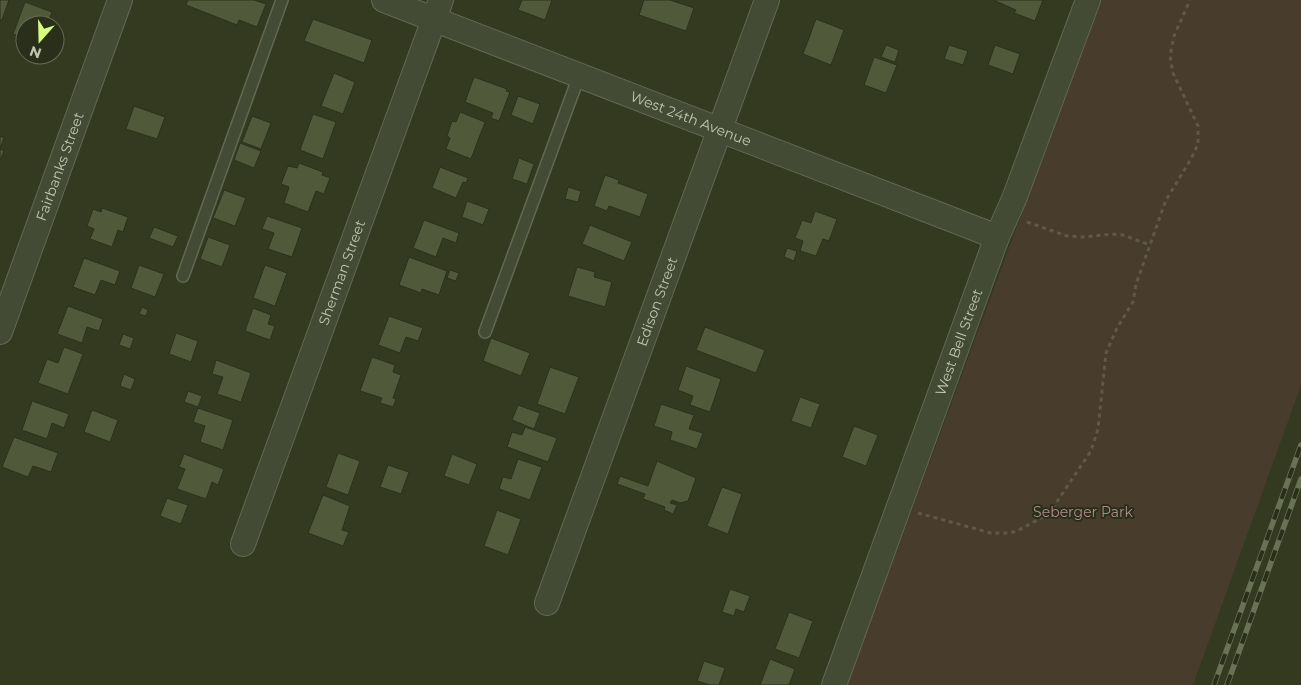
<svg xmlns="http://www.w3.org/2000/svg" width="1301" height="685" font-family="Montserrat,sans-serif">
	<style>
		.green { fill: #483d2c }
		.building { fill: #505939; stroke: #2b311c }
		.lines { fill: none; stroke-linecap: round; stroke-linejoin: round }
		.service-casing { stroke: #626852; stroke-width: 14 }
		.minor-casing { stroke: #626852; stroke-width: 26 }
		.path { stroke: #5f5a47; stroke-width: 3; stroke-dasharray: 4 4; stroke-linecap: butt }
		.service { stroke: #444b34; stroke-width: 11 }
		.minor { stroke: #444b34; stroke-width: 24 }
		.rail-casing { stroke: #6a7256; stroke-width: 5.5 }
		.rail { stroke: #292f1a; stroke-width: 4; stroke-dasharray: 11; stroke-linecap: butt }
		.labels { text-anchor: middle; dominant-baseline: central; stroke-width: 4; stroke-linejoin: round; paint-order: stroke }
		.street-label { font-size: 14px; fill: #c0c7af; stroke: #292f1a }
		.park-label { font-size: 14px; fill: #b28c8e; stroke: #292f1a }
	</style>
	<rect width="100%" height="100%" fill="#343a20"/>
	<!-- green -->
	<path class="green" d="M1101,0H1301V385L1193,685H847Z"/>
	<!-- building -->
	<path class="building" d="M0,0H9L2,20H0Z
		M188,0H254L266,4L257,27L239,20L237,25L186,5Z
		M522,0H552L545,20L518,10Z
		M644,0H670L694,8L686,31L639,15Z
		M993,0H1043L1035,21L1014,13L1016,10Z
		M25,2L52,12L47,25H25V38L13,34Z
		M313,19L372,40L364,63L304,41Z
		M816,19L844,30L831,65L803,54Z
		M886,45L899,50L895,62L881,57Z
		M949,45L968,51L963,65L944,59Z
		M995,45L1020,54L1013,74L988,65Z
		M874,57L897,65L886,93L864,85Z
		M334,73L355,82L343,114L321,106Z
		M474,77L507,89L506,91L510,92L499,121L491,118L493,113L465,102Z
		M518,96L540,104L533,124L511,115Z
		M134,106L165,117L157,139L126,129Z
		M460,112L485,122L471,159L446,149L450,138L447,136L452,121L456,122Z
		M313,114L336,122L323,159L300,150Z
		M252,116L271,123L261,149L242,142Z
		M0,136L4,138L0,149L4,151L0,161Z
		M240,143L261,151L254,168L234,160Z
		M519,158L534,164L527,184L512,179Z
		M299,163L323,172L322,175L330,178L324,194L316,191L308,212L284,203L289,187L281,184L288,166L297,168Z
		M440,167L468,178L466,183L463,182L456,198L432,188Z
		M605,175L619,180L618,183L648,194L640,217L609,206L607,211L594,206Z
		M568,187L581,191L578,202L565,199Z
		M224,190L246,198L235,226L213,218Z
		M467,201L489,209L483,225L462,217Z
		M102,208L128,217L123,232L118,230L112,247L90,239L94,229L87,226L93,209L101,212Z
		M815,211L837,219L829,241L823,239L816,256L800,251L803,241L795,238L802,220L811,223Z
		M267,216L302,228L292,257L268,249L274,233L262,229Z
		M424,220L459,233L456,243L443,238L436,257L413,248Z
		M590,225L632,242L624,261L582,244Z
		M154,227L178,236L173,247L149,238Z
		M208,237L230,245L222,267L200,259Z
		M787,248L797,251L794,261L784,257Z
		M409,257L447,271L439,295L422,289L421,293L399,285Z
		M84,258L120,271L115,285L101,280L95,295L73,287Z
		M139,265L164,274L155,297L131,288Z
		M265,265L287,273L275,306L253,298Z
		M577,267L595,272L594,277L612,282L605,307L568,296Z
		M450,270L459,273L456,281L447,278Z
		M68,306L103,319L99,331L87,327L82,343L57,334Z
		M142,307L148,310L146,316L139,314Z
		M253,308L271,315L268,324L275,326L270,340L245,331Z
		M389,316L423,328L418,341L406,337L400,353L378,345Z
		M705,327L765,350L756,373L696,350Z
		M176,333L198,341L191,362L169,354Z
		M123,334L134,338L130,349L119,345Z
		M491,338L530,353L521,376L483,361Z
		M64,347L83,354L68,394L38,383L47,359L58,363Z
		M372,357L395,365L393,372L401,375L393,398L396,399L393,407L380,403L382,398L360,391Z
		M216,360L251,373L241,402L217,394L223,377L212,374Z
		M686,366L721,379L710,412L690,405L693,396L678,390Z
		M550,367L579,377L565,414L537,404Z
		M124,374L135,379L131,390L120,386Z
		M188,391L202,396L198,407L184,402Z
		M800,397L820,404L811,428L791,421Z
		M32,401L69,414L64,428L52,423L47,439L22,430Z
		M661,404L694,415L689,429L703,433L697,449L670,440L672,432L654,426Z
		M518,405L540,413L534,429L512,420Z
		M198,408L233,420L223,450L200,442L205,426L193,422Z
		M92,410L118,420L110,442L84,432Z
		M854,426L878,435L866,466L842,457Z
		M525,427L557,438L548,462L507,447L512,432L522,435Z
		M14,437L58,453L51,472L33,466L28,477L2,467Z
		M338,453L360,461L348,495L326,487Z
		M184,454L224,469L218,485L212,482L206,499L177,489L185,469L179,467Z
		M452,454L477,464L469,485L444,476Z
		M518,459L542,467L530,500L499,489L503,477L511,479Z
		M657,461L696,478L688,501L680,503L672,500L670,503L677,505L673,514L664,510L665,507L643,499L645,494L617,484L620,476L648,486Z
		M388,465L409,472L401,494L380,487Z
		M722,487L742,494L728,534L707,526Z
		M323,495L350,506L342,530L349,532L343,546L308,533Z
		M167,498L188,505L181,524L160,516Z
		M497,510L521,519L508,555L484,546Z
		M730,589L750,596L744,612L736,609L734,616L722,612Z
		M789,612L813,621L799,658L775,649Z
		M770,659L795,669L789,685H760Z
		M704,661L725,668L719,685H710L697,681Z"/>
	<g class="lines">
		<defs>
			<path id="service" d="M183,276L282,0
				M485,332L579,76"/>
			<g id="minor">
				<path id="s1" d="M384,0L997,237"/>
				<path id="s2" d="M0,332L120,0"/>
				<path id="s3" d="M243,544L441,0"/>
				<path id="s4" d="M547,603L767,0"/>
				<path id="s5" d="M834,685L997,237L1014,199L1088,0"/>
			</g>
		</defs>
		<!-- service casing -->
		<use href="#service" class="service-casing"/>
		<!-- minor casing -->
		<use href="#minor" class="minor-casing"/>
		<!-- path -->
		<path class="path" d="M1027,222L1067,236L1084,237L1112,234L1123,235L1150,245
			M918,513L991,533H1009L1017,531L1043,517L1052,509L1091,451L1098,429L1106,353L1117,328L1133,302L1136,284L1166,200L1191,159L1198,144V126L1173,73L1170,56L1174,36L1190,0"/>
		<!-- service -->
		<use href="#service" class="service"/>
		<!-- minor -->
		<use href="#minor" class="minor"/>
		<defs>
			<path id="rail" d="M1214,685L1301,445
				M1227,685L1301,479"/>
		</defs>
		<!-- rail casing -->
		<use href="#rail" class="rail-casing"/>
		<!-- rail -->
		<use href="#rail" class="rail"/>
	</g>
	<g class="labels">
		<!-- street labels -->
		<g class="street-label">
			<text stroke="none"><textPath href="#s1" startOffset="329">West 24th Avenue</textPath></text>
			<text stroke="none"><textPath href="#s2" startOffset="176">Fairbanks Street</textPath></text>
			<text stroke="none"><textPath href="#s3" startOffset="289">Sherman Street</textPath></text>
			<text stroke="none"><textPath href="#s4" startOffset="321">Edison Street</textPath></text>
			<text stroke="none"><textPath href="#s5" startOffset="365">West Bell Street</textPath></text>
		</g>
		<!-- park labels -->
		<g class="park-label">
			<text x="1083" y="512">Seberger Park</text>
		</g>
	</g>
	<!-- north arrow -->
	<g transform="translate(40 40) rotate(200)"><circle r="24" fill="#292f1a" stroke="#656c56"/>
	<path d="M0-4L9 19L0 12L-9 19Z" fill="#d6fc7f"/>
	<text y="-8" font-size="14" font-weight="bold" text-anchor="middle" fill="#c0c7af">N</text>
	</g>
</svg>
